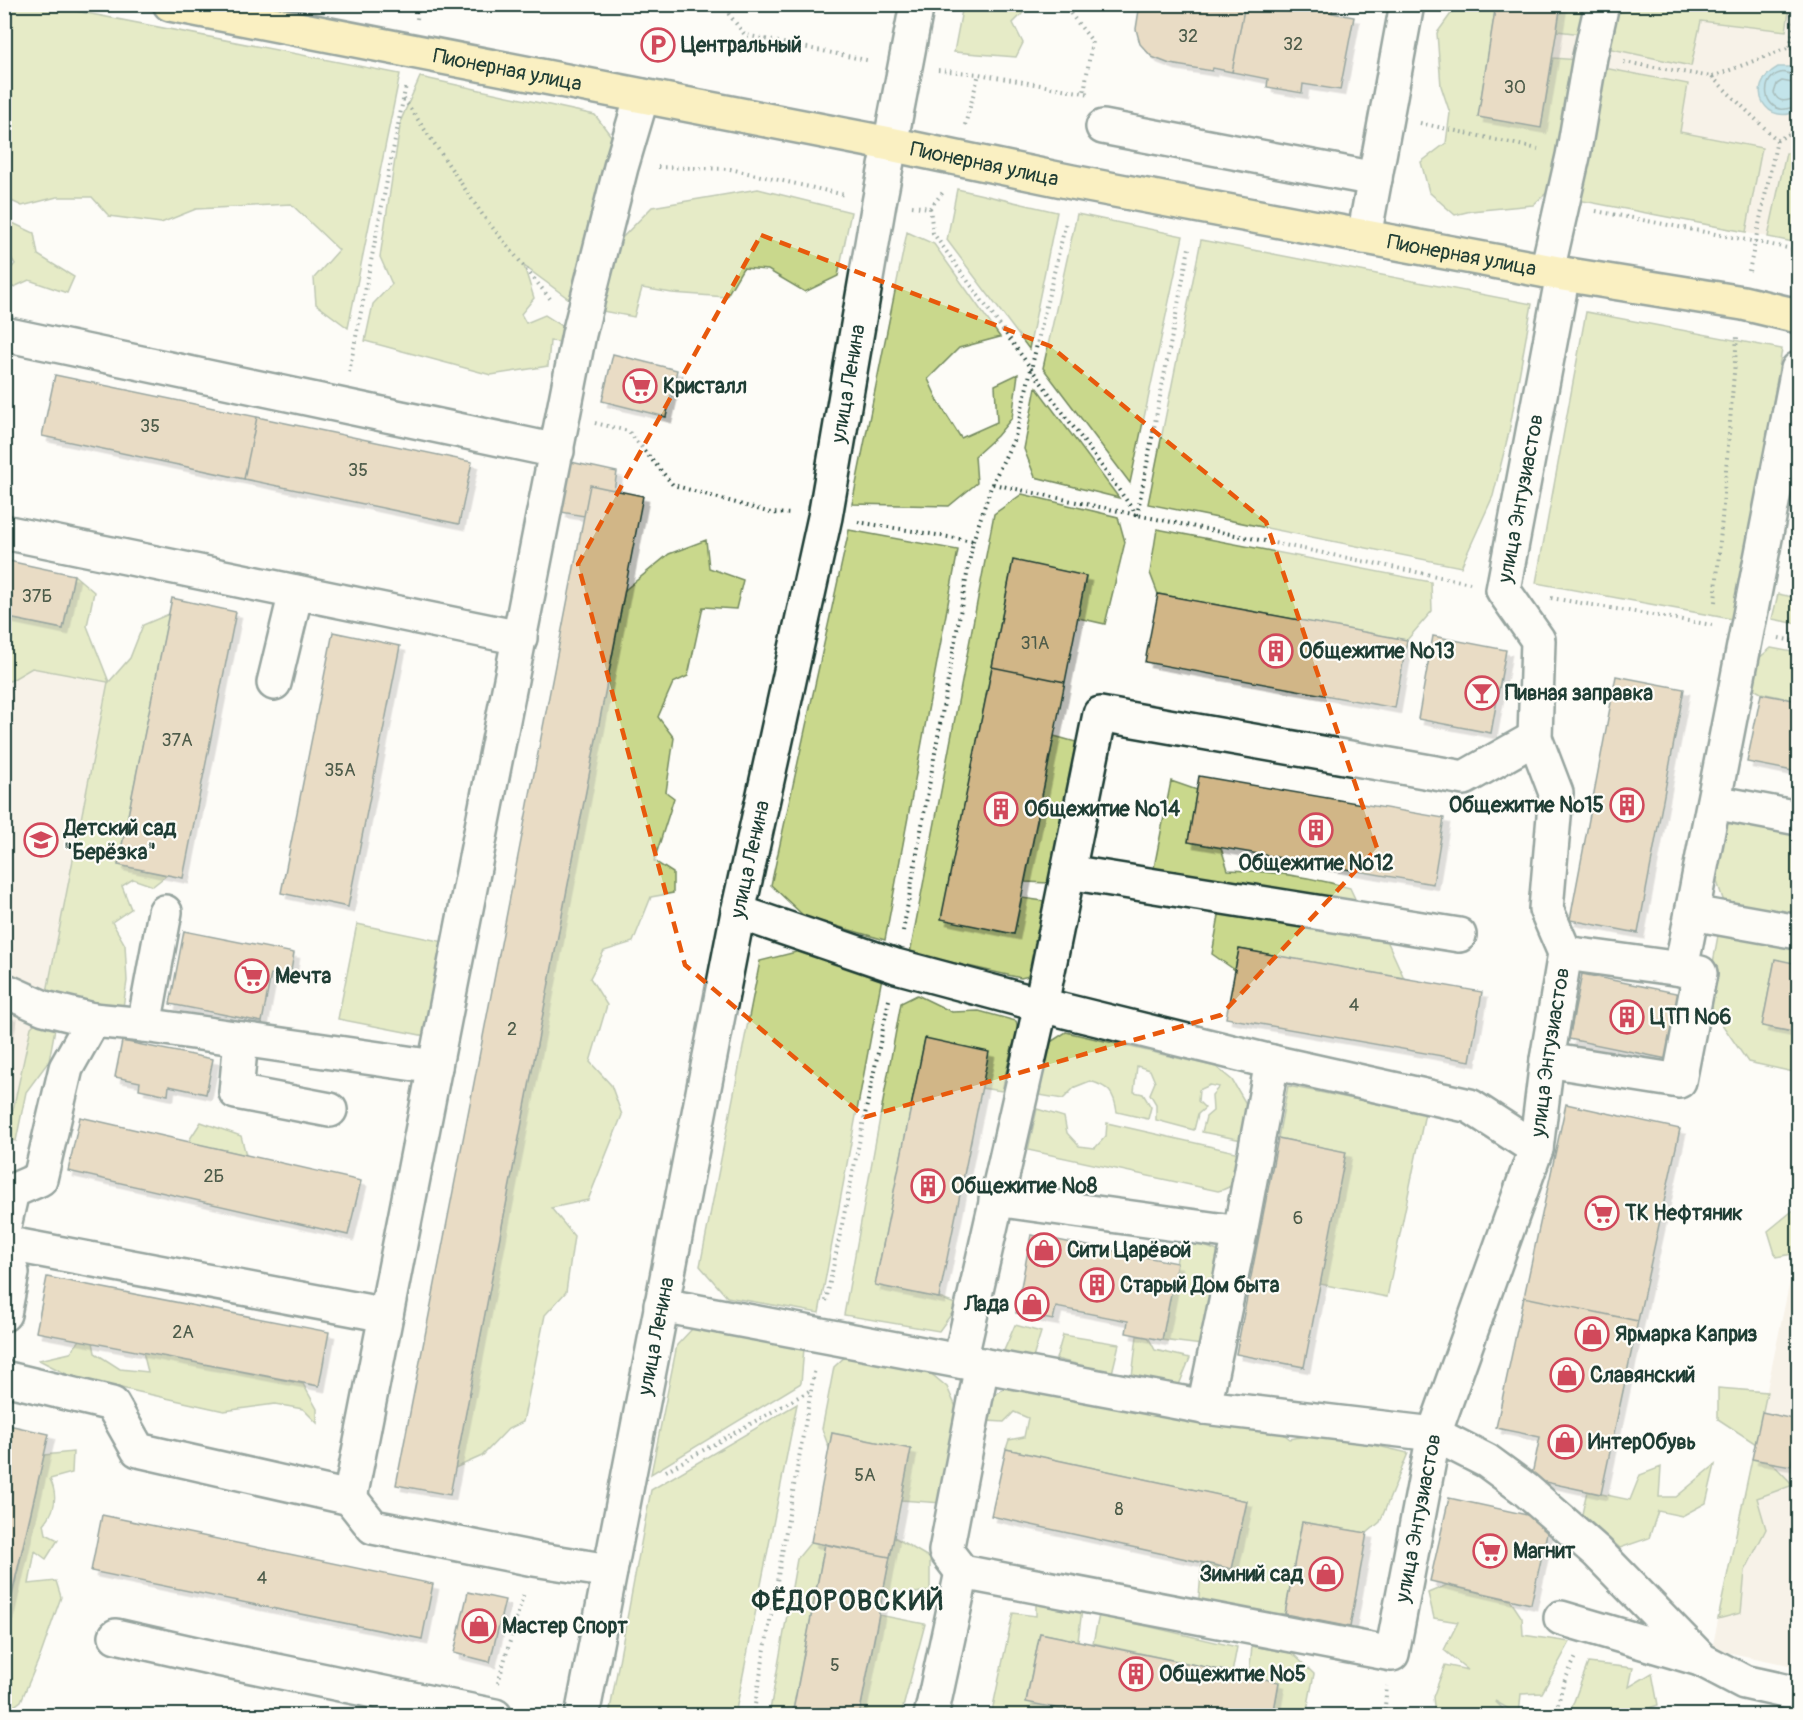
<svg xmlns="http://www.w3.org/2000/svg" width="1803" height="1720" font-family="Pangolin,sans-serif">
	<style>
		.built { fill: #f0e7d5 }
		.green { fill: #c9d88c; stroke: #748a60; stroke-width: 1.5 }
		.water { fill: #7bc8da; stroke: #569098; stroke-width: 1.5 }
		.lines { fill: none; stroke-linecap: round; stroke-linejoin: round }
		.shore { stroke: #447576; stroke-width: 1.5 }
		.building { fill: #d1b687; stroke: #1f3d34; stroke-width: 1.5; filter: url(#shadow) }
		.minor-casing { stroke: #1f3d34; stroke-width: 38 }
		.major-casing { stroke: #1f3d34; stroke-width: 38 }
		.path { stroke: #1f3d34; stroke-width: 4; stroke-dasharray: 1.5 4.5; stroke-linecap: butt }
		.minor { stroke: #fdfcf7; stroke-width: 33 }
		.major { stroke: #f5e382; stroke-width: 33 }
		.marked { fill: none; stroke: #e8590c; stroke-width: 4.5; stroke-dasharray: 12 8; stroke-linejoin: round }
		.labels { text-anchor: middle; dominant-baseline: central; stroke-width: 4.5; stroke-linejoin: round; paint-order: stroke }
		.number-label { font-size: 18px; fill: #4c5b49 }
		.poi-label { font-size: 21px; font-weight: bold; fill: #1f3d34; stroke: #fdfcf7; text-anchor: start }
		.street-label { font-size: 21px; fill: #1f3d34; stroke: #fdfcf7 }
		.district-label { font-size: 27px; font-weight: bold; letter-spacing: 1.5px; fill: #1f3d34; stroke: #fdfcf7 }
	</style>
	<defs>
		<filter id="shadow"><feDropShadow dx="5.5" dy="5.5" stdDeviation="0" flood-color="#0004"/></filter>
	</defs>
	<rect width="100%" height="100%" fill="#fdfcf7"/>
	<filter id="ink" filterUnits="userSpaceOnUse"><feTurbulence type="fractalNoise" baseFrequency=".0167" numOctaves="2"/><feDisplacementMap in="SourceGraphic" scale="12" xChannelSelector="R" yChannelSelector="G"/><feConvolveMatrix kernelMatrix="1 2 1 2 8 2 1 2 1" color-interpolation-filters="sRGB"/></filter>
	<g filter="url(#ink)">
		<!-- built -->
		<path class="built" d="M1496,5H1798V243L1578,200L1478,117Z
			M4,663L109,682L16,1141L4,1139Z
			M1798,1243V1667L1712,1649Z"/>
		<!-- green -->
		<path class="green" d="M5,4L45,5L400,74L348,328L316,304L314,278L339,250L291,204L196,209L161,223L109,216L92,197H57L22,206L5,198Z
			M1458,4L1496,5L1478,117L1541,127L1553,58L1578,60L1554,186L1533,205L1471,211L1455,215L1429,192L1421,162L1446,143L1450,113L1441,86L1437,33Z
			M963,5H1026L1025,11L1013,23L1023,43L1016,57L954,52Z
			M1561,5H1588L1582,34L1557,31Z
			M1616,5H1790L1786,31L1701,21L1691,66L1607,48Z
			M1604,68L1688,84L1680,132L1762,148L1746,232L1578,200Z
			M420,77L595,115L611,136L575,290L569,299L524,266L534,298L521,314L526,323L545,315L564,327L560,342L550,341L548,366L491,375L365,341L373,304L392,284L380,257L401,120Z
			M1786,153L1798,155V243L1768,237Z
			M758,189L851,212L838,276L805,292L768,270L743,268L726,297L672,293L642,288L634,317L602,311L621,239L652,207Z
			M957,189L1057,212L1029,349L947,240Z
			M1077,214L1183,236L1130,483L1043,368Z
			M4,219L34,233L38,255L74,277L67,293L29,280L5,291V275L15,264L5,248Z
			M907,232L934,244L1000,337L959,348L928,379L939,403L961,438L997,422L995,385L1018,374L1012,418L997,436L975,456L977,483L949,506L852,504Z
			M1201,240L1532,304L1509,432L1493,496L1461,567L1148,504Z
			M1586,312L1782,349L1737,620L1536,583Z
			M1036,387L1119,498L1035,477L1024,449Z
			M1022,494L1118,517L1125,542L1105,624L1078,618L1086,576L1013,561L942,918L1014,934L1022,898L1051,902L1033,975L1021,978L910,953L994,514Z
			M1157,529L1431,582L1432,611L1407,640L1158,594L1150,573Z
			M849,530L958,550L885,940L805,917L771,885Z
			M706,540L709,568L743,580L736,609L703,607L688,676L673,683L658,717L674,738L666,792L674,798L654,861L673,873V893L651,897L633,942L604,951L590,978L607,1005L590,1062L611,1085L622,1115L588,1200L551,1208L574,1236L566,1292L545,1315L523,1422L508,1429L482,1456L455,1468L625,590L669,554Z
			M74,575L94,592L87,626L109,682L130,658L143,625L169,614L118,865L167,875L153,886L133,879L122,886L131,909L112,922L125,945L127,981L122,1014L46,997L108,682L32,668L10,681L5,680L4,617L63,629Z
			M1778,594L1798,598V624L1772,619Z
			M1771,648L1798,653V701L1761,693L1752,688L1758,659Z
			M1054,736L1076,742L1049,883L1025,882Z
			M1171,781L1197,790L1188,842L1221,848L1228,870C1270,871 1310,876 1350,888L1359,907L1153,873Z
			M1738,820L1798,830V917L1724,902L1713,870L1723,826Z
			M1220,910L1384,934L1404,978L1239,949L1235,970L1212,954Z
			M357,924L444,942L426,1036L338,1019Z
			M1719,930L1798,944V964L1775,960L1762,1026L1798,1033V1073L1748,1062L1706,1001Z
			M800,951L883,972L819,1313L727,1297L700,1266L760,961Z
			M917,995L952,1012L979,1011L1016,1021L1020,1036L1012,1047L1002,1091L981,1088L988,1052L925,1039L875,1285L939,1298L958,1305L939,1331L844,1315L901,1003Z
			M41,1017L56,1023L49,1061L26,1092L16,1141L5,1139L4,1109L13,1110L31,1027Z
			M1066,1032L1216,1067L1232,1080L1245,1102L1251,1124L1247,1141L1202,1132L1206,1117L1213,1111L1212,1095L1219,1087L1210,1085L1199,1090L1198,1101L1205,1108L1198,1114L1194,1130L1156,1120V1104L1150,1094L1155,1082L1150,1070L1137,1066L1134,1092L1143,1094L1151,1107L1148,1119L1117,1112C1114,1092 1109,1087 1090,1081L1075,1087L1063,1099L1039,1095L1049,1043Z
			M1288,1086L1425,1113L1387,1297L1320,1284L1345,1152L1278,1138Z
			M1037,1109L1064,1117L1067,1133L1079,1146L1095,1148L1106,1136L1107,1123L1244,1154C1239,1174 1240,1186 1218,1191L1028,1150Z
			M201,1122L241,1136L246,1155L188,1142Z
			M1798,1173V1253L1776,1257L1768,1231L1796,1208L1792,1178Z
			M1181,1237L1220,1252L1202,1345L1162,1340Z
			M1015,1325L1041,1332L1033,1358L1003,1353Z
			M693,1328L804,1348L801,1383L651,1474L677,1345Z
			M1063,1335L1119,1344L1112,1373L1056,1359Z
			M1137,1336L1148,1337L1155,1350L1190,1358L1179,1385L1132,1377Z
			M80,1340L93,1342L95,1353L120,1369L148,1372L143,1352L303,1384L317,1409V1423L303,1409L275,1404L224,1411L72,1377L39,1360L70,1353Z
			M849,1353L922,1366L947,1387L959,1414L942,1503L901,1500L911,1449L832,1433L829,1448L822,1429L834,1367Z
			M1010,1384L1277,1429L1290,1439L1322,1433L1408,1453L1380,1522L1367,1533L1302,1522L1285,1614L1198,1608L1202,1562L1232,1568L1247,1501L1006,1449L1009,1440L1024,1437L1028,1418L1014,1412L1004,1422L987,1421L992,1397Z
			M1718,1388L1767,1392L1756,1444L1718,1419Z
			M797,1404L735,1715H609L651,1490Z
			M73,1452L72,1473L50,1479C58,1496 56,1510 44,1524L46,1534L58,1540L46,1559L35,1551L29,1584L56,1581L61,1597L41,1654L21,1701L6,1712L4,1711L5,1628L44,1455Z
			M1752,1459L1772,1463L1793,1485L1757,1498L1766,1529L1745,1571L1741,1613L1718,1619Z
			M1715,1465L1706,1503L1682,1516L1658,1511L1649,1538L1620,1548L1582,1514L1587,1491L1630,1500L1640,1475L1661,1467L1659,1497H1676Z
			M894,1537L930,1558V1591L882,1597Z
			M811,1542L825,1544L792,1715L769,1716L797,1559Z
			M1447,1585L1510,1600L1522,1618L1523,1635L1570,1642L1542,1693L1521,1694L1519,1715L1495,1701L1509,1715H1435L1433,1697L1445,1665L1468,1670L1444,1650L1458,1622L1434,1618L1428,1593Z
			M1036,1600L1082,1609L1078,1641L1040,1633L1026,1701L1093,1715L991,1716L1013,1613L1036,1616Z
			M879,1615L925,1624L901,1715L859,1716Z
			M1099,1615L1237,1647L1232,1673L1093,1643Z
			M1252,1646L1292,1653L1314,1674L1306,1715H1273L1279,1683L1249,1676Z
			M1588,1663L1633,1668L1629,1687L1652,1673L1658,1705L1635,1713L1636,1715H1569Z"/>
		<!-- water -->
		<path class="water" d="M1778,67H1791L1798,72V110C1769,128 1741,88 1778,67Z"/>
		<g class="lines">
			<!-- shore -->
			<path class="shore" d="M1798,76C1792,76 1787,71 1780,73C1762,78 1762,104 1780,109C1787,110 1792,107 1798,106
				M1798,84L1782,81L1777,84L1774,93C1780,106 1788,99 1798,98"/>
		</g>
		<!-- building -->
		<path class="building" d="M1140,4H1245L1232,72L1213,68L1212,71L1170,64L1152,57L1140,44L1136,29Z
			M1245,4H1287L1319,10L1320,4H1333L1332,13L1354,17L1340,90L1303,84L1302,93L1267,87L1268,79L1232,72Z
			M1496,4H1561L1541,128L1478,117Z
			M613,354L677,370L666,417L602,401Z
			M55,375L257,417L244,479L42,436Z
			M257,417L472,462L459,524L244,479Z
			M571,462L617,472L614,490L590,485L584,516L561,512Z
			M590,485L643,496L450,1495L396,1485Z
			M4,560L74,575L63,629L4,617Z
			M1013,560L1086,576L1065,682L992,667Z
			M1158,594L1407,640L1395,708L1145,662Z
			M172,598L236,612L183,878L118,865Z
			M333,632L400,646L348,907L281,893Z
			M1433,636L1506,650L1491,733L1418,719Z
			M992,667L1065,682L1014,934L941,919Z
			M1616,676L1684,689L1638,933L1570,920Z
			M1761,694L1798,701V772L1747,762Z
			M1199,776L1444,818L1433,884L1188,842Z
			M184,931L294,953L290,977L271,974L262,1022L170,1004Z
			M1239,949L1482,992L1470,1061L1226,1018Z
			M1775,959L1798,964V1033L1762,1026Z
			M1582,974L1686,995L1672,1060L1569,1039Z
			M4,1014L11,1015L4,1048Z
			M925,1038L989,1052L939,1298L875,1285Z
			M122,1041L213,1059L206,1094L169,1086L168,1095L139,1089L140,1082L115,1077Z
			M1566,1104L1680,1129L1638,1321L1524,1297Z
			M80,1117L361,1181L348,1235L68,1171Z
			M1278,1138L1346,1152L1304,1367L1236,1354Z
			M1031,1235L1177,1263L1162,1340L1126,1333L1128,1321L1056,1307L1053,1320L1016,1313Z
			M47,1277L329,1332L319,1386L36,1332Z
			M1524,1297L1638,1321L1601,1494L1531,1479L1540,1437L1496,1428Z
			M1762,1412L1798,1420V1428L1791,1466L1752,1459Z
			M4,1424L49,1434L4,1628Z
			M832,1433L911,1449L890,1557L811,1542Z
			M1006,1449L1247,1501L1232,1569L991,1516Z
			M1449,1498L1550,1520L1531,1604L1430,1581Z
			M102,1515L433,1584L422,1639L91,1571Z
			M1302,1522L1367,1533L1350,1627L1285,1614Z
			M825,1544L890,1557L859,1716H792Z
			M468,1592L505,1600L490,1662L454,1653Z
			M1040,1633L1279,1682L1273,1716H1093L1026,1702Z"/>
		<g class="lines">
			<defs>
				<g id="minor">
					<path d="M1103,127L1375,179"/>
					<path d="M1364,237L1407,4"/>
					<path d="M1547,271L1573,156L1590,57L1602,4"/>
					<path d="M4,334L557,451"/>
					<path d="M4,532L520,638"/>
					<path d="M274,683L296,592"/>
					<path d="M1714,802L1798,818"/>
					<path d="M1068,872L1459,935"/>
					<path d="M738,912L896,966L1041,1005L1272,1062L1470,1106L1536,1149"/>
					<path d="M1692,913L1798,932"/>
					<path d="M1565,953L1681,969"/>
					<path d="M4,990L44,1008L93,1020L144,1025L435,1067"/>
					<path d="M144,1025L165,912"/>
					<path d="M241,1039L236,1092L330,1110"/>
					<path d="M1547,1060L1679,1081L1700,973L1681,969L1798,369"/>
					<path d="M996,1199L1240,1233"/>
					<path d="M4,1226L12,1191L40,1179L66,1068L93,1020"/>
					<path d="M4,1243L386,1315"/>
					<path d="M4,1251L12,1273L4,1314"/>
					<path d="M661,1305L1204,1407L1434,1434L1487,1461L1525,1489L1597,1552L1702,1660L1744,1682L1798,1694"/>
					<path d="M960,1361L1041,1005L1100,714L1464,778L1535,738"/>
					<path id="s1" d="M982,1365L946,1551L962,1572L1392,1654L1434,1434L1536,1149L1547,1060L1565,953L1546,909L1556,793L1535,738L1538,640L1503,590L1563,274"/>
					<path d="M4,1378L112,1404L138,1450L350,1498L373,1527L534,1559L610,1571"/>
					<path d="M1204,1407L1240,1233L1272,1062"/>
					<path d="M350,1498L579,334L621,167L642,96"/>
					<path d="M1561,1618L1700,1659"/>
					<path d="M116,1636L218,1659L495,1716"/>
					<path id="s2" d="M582,1716L738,912L825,517L879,203L917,4"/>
					<path d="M931,1716L962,1572"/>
				</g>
				<g id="major">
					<path id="s3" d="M170,4L890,144L1072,182L1563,274L1743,303L1798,316"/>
				</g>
			</defs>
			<!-- minor casing -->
			<use href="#minor" class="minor-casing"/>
			<!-- major casing -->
			<use href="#major" class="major-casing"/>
			<!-- path -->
			<path class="path" d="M721,4L745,35L871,61
				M1063,4L1092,41L1084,93
				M417,19L419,4
				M1790,47L1798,7
				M1624,62L1712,77L1790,47L1798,55
				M938,70L979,74L1090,94
				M1712,77L1777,140L1798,130
				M404,99L484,217L552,301
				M1420,123L1538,149
				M965,125L979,74
				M658,167L730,169L845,195
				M912,206L930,208L944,191
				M930,208L933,233L1137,515
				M1596,211L1798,250
				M1749,271L1777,140
				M349,372L406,85
				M595,423L628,431L673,485L771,513L791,514
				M993,484L1137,515L1470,583
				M1137,515L1189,248
				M858,522L973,541
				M1551,598L1712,625
				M1715,602L1737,337
				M1779,638L1798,642
				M903,931L973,541L992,484L1015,437L1066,222
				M826,1301L889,1000
				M666,1471L811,1390
				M498,1683L524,1592
				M753,1716L815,1368
				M1384,1716L1387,1686
				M1555,1716L1563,1684L1576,1657"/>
			<!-- minor -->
			<use href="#minor" class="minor"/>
			<!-- major -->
			<use href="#major" class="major"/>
		</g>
	</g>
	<!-- marked area -->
	<path d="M0 0H1803V1720H0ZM761,235L1050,346L1266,522L1377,848L1221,1015L865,1117L685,965L578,564Z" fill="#fdfcf7" fill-opacity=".55" fill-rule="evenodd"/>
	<path class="marked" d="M761,235L1050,346L1266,522L1377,848L1221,1015L865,1117L685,965L578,564Z"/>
	<!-- icons -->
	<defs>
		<symbol id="parking-ring" viewBox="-11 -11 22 22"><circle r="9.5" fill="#fdfcf7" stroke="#d1495b" stroke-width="1.5"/><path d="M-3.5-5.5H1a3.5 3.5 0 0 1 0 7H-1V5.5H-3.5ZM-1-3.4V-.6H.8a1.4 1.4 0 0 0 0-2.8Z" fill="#d1495b"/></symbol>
		<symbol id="supermarket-ring" viewBox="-11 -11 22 22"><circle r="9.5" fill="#fdfcf7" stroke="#d1495b" stroke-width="1.5"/><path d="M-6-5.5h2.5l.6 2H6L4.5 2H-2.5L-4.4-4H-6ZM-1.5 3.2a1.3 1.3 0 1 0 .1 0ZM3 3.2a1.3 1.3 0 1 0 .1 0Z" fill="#d1495b"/></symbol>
		<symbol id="building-ring" viewBox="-11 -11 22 22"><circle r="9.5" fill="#fdfcf7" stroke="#d1495b" stroke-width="1.5"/><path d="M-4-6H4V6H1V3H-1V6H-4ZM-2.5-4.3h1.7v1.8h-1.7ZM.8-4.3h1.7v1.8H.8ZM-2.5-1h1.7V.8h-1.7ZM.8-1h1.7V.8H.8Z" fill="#d1495b"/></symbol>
		<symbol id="bar-ring" viewBox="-11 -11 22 22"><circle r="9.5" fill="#fdfcf7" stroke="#d1495b" stroke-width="1.5"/><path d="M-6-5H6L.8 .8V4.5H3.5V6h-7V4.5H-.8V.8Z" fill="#d1495b"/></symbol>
		<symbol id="school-ring" viewBox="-11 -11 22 22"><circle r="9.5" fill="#fdfcf7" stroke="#d1495b" stroke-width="1.5"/><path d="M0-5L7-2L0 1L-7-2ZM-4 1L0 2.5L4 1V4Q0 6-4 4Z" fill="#d1495b"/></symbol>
		<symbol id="shop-ring" viewBox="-11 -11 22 22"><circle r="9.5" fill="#fdfcf7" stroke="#d1495b" stroke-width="1.5"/><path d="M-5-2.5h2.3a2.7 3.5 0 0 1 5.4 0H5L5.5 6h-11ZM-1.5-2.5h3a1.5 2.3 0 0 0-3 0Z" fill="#d1495b"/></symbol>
	</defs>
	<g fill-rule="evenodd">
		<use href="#parking-ring" x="639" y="26" width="38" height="38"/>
		<use href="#supermarket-ring" x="621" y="367" width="38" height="38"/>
		<use href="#building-ring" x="1257" y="632" width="38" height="38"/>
		<use href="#bar-ring" x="1463" y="674" width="38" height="38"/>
		<use href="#building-ring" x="1608" y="786" width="38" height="38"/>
		<use href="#building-ring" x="982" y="790" width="38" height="38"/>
		<use href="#building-ring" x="1297" y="811" width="38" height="38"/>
		<use href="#school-ring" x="22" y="821" width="38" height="38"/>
		<use href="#supermarket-ring" x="233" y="957" width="38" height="38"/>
		<use href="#building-ring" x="1608" y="998" width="38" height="38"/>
		<use href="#building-ring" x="909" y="1167" width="38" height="38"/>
		<use href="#supermarket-ring" x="1583" y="1194" width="38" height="38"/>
		<use href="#shop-ring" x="1025" y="1231" width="38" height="38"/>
		<use href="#building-ring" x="1078" y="1266" width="38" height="38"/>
		<use href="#shop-ring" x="1013" y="1285" width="38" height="38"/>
		<use href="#shop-ring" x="1573" y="1315" width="38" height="38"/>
		<use href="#shop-ring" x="1548" y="1356" width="38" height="38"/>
		<use href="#shop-ring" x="1546" y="1423" width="38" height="38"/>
		<use href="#supermarket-ring" x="1471" y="1532" width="38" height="38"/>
		<use href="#shop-ring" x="1307" y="1555" width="38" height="38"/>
		<use href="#shop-ring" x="460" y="1607" width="38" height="38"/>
		<use href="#building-ring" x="1117" y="1655" width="38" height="38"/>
	</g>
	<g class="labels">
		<!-- number labels -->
		<g class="number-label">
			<text x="1188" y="36">32</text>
			<text x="1293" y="44">32</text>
			<text x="1515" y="87">30</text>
			<text x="150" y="426">35</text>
			<text x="358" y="470">35</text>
			<text x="37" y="596">37Б</text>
			<text x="1035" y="643">31А</text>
			<text x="177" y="740">37А</text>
			<text x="340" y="770">35А</text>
			<text x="1354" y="1005">4</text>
			<text x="512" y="1029">2</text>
			<text x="214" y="1176">2Б</text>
			<text x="1298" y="1218">6</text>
			<text x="183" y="1332">2А</text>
			<text x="865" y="1475">5А</text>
			<text x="1119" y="1509">8</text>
			<text x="262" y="1578">4</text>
			<text x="835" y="1665">5</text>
		</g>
		<!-- poi labels -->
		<g class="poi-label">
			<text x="681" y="45">Центральный</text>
			<text x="663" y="386">Кристалл</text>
			<text x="1299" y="651">Общежитие №13</text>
			<text x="1505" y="693">Пивная заправка</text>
			<text x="1604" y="805" text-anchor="end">Общежитие №15</text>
			<text x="1024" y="809">Общежитие №14</text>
			<text x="64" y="828">Детский сад<tspan x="64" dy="24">"Берёзка"</tspan></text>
			<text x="1316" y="863" text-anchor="middle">Общежитие №12</text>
			<text x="275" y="976">Мечта</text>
			<text x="1650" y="1017">ЦТП №6</text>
			<text x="951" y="1186">Общежитие №8</text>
			<text x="1625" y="1213">ТК Нефтяник</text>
			<text x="1067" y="1250">Сити Царёвой</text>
			<text x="1120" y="1285">Старый Дом быта</text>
			<text x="1009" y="1304" text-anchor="end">Лада</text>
			<text x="1615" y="1334">Ярмарка Каприз</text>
			<text x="1590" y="1375">Славянский</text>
			<text x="1588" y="1442">ИнтерОбувь</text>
			<text x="1513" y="1551">Магнит</text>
			<text x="1303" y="1574" text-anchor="end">Зимний сад</text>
			<text x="502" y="1626">Мастер Спорт</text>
			<text x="1159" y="1674">Общежитие №5</text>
		</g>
		<!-- street labels -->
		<g class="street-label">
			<text stroke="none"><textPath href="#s3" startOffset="344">Пионерная улица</textPath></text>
			<text stroke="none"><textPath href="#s3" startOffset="830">Пионерная улица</textPath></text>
			<text stroke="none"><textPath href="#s3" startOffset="1316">Пионерная улица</textPath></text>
			<text stroke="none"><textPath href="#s2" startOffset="1359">улица Ленина</textPath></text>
			<text stroke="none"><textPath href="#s1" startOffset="1854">улица Энтузиастов</textPath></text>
			<text stroke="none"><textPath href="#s2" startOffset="873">улица Ленина</textPath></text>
			<text stroke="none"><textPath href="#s1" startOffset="1278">улица Энтузиастов</textPath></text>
			<text stroke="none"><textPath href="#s2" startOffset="387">улица Ленина</textPath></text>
			<text stroke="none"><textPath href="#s1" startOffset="792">улица Энтузиастов</textPath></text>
		</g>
		<!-- district labels -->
		<g class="district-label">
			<text x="848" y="1601">ФЁДОРОВСКИЙ</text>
		</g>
	</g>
	<!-- margin -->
	<rect width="1803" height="1720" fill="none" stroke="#fdfcf7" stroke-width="24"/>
	<rect x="12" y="12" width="1779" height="1696" fill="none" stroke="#1f3d34" stroke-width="2" filter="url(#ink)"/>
</svg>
